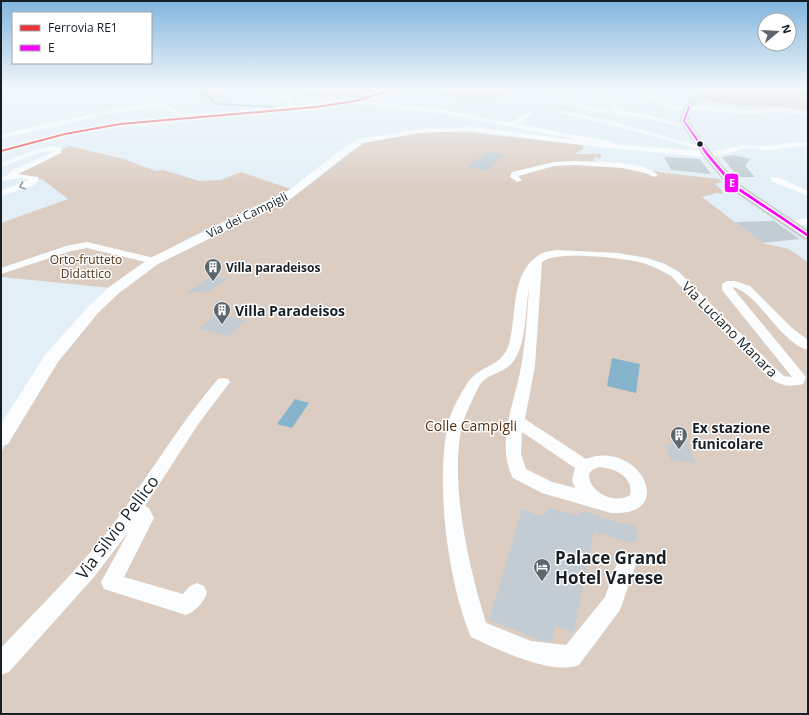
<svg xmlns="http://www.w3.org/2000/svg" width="809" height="715" font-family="'Open Sans',sans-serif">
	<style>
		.green { fill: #dccdc3 }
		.water { fill: #87b4cd }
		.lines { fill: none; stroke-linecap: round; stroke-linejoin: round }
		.stream { stroke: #87b4cd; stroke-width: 1.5 }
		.building { fill: #c2ccd2 }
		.minor { fill: #fbfdfe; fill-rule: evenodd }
		.tertiary { fill: #fbfdfe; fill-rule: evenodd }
		.primary { fill: #d0cfcf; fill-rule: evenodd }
		.bus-1-casing { stroke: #fff; stroke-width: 3 }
		.bus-1 { fill: #f0f; fill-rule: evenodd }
		.rail-1-casing { stroke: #fff; stroke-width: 3 }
		.rail-1 { fill: #ee3338; fill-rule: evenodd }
		.oneway { stroke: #94999c }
		.bus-dot { fill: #151f25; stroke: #fff; stroke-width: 1.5 }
		.labels { text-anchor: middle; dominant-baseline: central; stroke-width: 3; stroke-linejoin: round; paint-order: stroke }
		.far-street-label { font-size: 12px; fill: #151f25; stroke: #fff }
		.far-park-label { font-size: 12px; fill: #533013; stroke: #fff }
		.far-poi-label { font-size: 12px; font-weight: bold; fill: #151f25; stroke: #fff; text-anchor: start }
		.poi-label { font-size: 14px; font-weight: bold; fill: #151f25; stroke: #fff; text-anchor: start }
		.street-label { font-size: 14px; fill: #151f25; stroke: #fff }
		.park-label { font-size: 14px; fill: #533013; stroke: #fff }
		.near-street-label { font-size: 17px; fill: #151f25; stroke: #fff }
		.near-poi-label { font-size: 17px; font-weight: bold; fill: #151f25; stroke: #fff; text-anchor: start }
		.line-badge { stroke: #fff; stroke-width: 1.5 }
		.badge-label { font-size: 11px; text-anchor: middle; font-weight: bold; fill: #fff }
	</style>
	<rect width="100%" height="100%" fill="#e3eff6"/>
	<!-- green -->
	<path class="green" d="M160,89H215L225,97L208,100L196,94Z
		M295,89H393L358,100L347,98L337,100L336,96L278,95Z
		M397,89H504L510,91V94L499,97H457L423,94Z
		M707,89H808V110L765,105L766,107C751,107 710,104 700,97Z
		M455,131L583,145V149L575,154H602L600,158L594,157V161L665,173L719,179L722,182L715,184L723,191H721L723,194L717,193L702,197L762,243L789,249L808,262V714H1V453L36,389L97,310L158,260L301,191L365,142L423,132Z
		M69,146L124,159L156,171L163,170L200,181L220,180L241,172L291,189L185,240L153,258L86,243L1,270V223L68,199L42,179L35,181L10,176Z
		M87,246L151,260L112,288L1,277V273Z"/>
	<!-- water -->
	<path class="water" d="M612,358L640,364L636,393L607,386Z
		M295,399L309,403L292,428L277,424Z"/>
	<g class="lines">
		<!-- stream -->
		<path class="stream" d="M164,89L206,94L211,97L213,102L218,104L274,107"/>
	</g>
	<!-- building -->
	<path class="building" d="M487,152L505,155L487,171L467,167Z
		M734,155L750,159L745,166L755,177H738L722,157Z
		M664,157L700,159L711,174L671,170Z
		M774,221L800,239L762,243L735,222Z
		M212,276L227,279L208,291L186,293Z
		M217,314L245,320L229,336L199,329Z
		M671,440L687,441L695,463L671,460L666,445L672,446Z
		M550,508L576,515L585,511L619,523H627L635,526L637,532V540L632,543L594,532L574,632L555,626L552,642L539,640L489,620L522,509L541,516Z"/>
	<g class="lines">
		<!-- minor -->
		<path class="minor" d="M253,89L294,97L292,106L349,97L363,101L446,110L510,123L530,111L532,114L517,124L612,142L622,147L619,149L610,146L446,114L363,105L349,101L283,111L185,118C175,115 169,109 160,106L100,115L56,127L1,138V134C44,126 87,113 130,107C139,105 151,102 161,103C170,104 176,112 185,114L287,107L289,99L261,94Z
			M573,89H587L563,94L570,103L619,112L615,110L594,89H599L619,108L628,112L641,113L690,126L687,128L641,117L614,115L566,105L556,93Z
			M637,89H643L664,104L686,107L689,105L754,111L776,107L808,112V116L776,111L754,115L690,109L687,111L660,106Z
			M557,109L618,123L706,148L703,150L615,126L555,112Z
			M796,142L808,143V147C794,146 781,150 768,150C760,150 751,148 743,149C733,151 712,160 704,154L743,145L769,146Z
			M54,146L62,149L61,153L18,174L38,177L39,179L34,185L1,196V191L29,180L20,178L1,181V177L6,176L13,170L56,151L41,152L1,167V163L37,149Z
			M575,161C595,162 643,160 658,175L654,177L645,173L622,168L575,165L554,166L518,176L522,180L518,182L510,177L512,172L554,162Z
			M771,177H777L808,191V196L771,181Z
			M808,218V224L790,227L785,224L787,222Z
			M87,242L158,259L159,261L154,264L87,248L71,251L1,274V268L66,246Z
			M556,250L618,253L647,258L665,264L679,272L775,368L784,376L792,377L722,290V284L727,281H735L750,286L792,328L808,340V350C780,343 756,290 732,287L806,377L803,384C788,388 777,385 765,374L671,276C662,271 653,266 643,263C624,258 556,250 542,262L535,366L525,419L586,459C639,438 679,517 611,513L542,493L513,478C495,444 515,402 521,367C526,341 527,314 529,288C525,310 527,351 509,366C498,375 485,374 478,388C473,399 467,410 463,422C448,480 469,567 486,623L531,641L566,645L605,597L619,558L626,555L633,558L636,564L620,610L579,665C551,676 497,649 471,637C448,582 435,484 448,425C450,412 458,399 465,387C479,362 501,370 509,344C517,316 510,273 539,255C543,252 551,251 556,250ZM522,432L575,468L572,480L575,488L552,482L526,469L521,454ZM599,467C615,468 634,477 630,495C615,505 588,492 589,474L592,470Z
			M223,378L228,379L230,382L199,423L145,506L149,508L154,518L124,577L183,594L190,586L197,583L204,586L207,593C203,603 196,611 186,615L104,589L101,582L129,531L94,577L9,672L1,675V648C37,609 75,573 108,531C146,481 177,427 218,379Z"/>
		<!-- tertiary -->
		<path class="tertiary" d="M680,89H690L701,94L698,96Z
			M472,127L608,144L707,151L711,154L707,157L608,148L472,131L419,133L363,143L343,157L292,198L158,264L119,293L98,313L58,362L8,444L1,446V424L45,355L88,307L109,287L150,258L284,194L337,153L358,139L419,129Z"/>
		<!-- primary -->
		<path class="primary" d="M697,89H705L691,109L689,121L711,152L738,183L808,230V240L803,239L730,189L703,156L679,121L683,109Z"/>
		<defs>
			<path id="bus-1" d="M689,106L690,107L685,121L708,153L735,185L808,234V237L733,187L706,155L683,121L688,107Z"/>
		</defs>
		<!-- bus-1 casing -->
		<use href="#bus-1" class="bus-1-casing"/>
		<!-- bus-1 -->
		<use href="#bus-1" class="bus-1"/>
		<defs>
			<path id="rail-1" d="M393,89H398L355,102L316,108L120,125L65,135L1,152V150L65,133L120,123L316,106L355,100Z"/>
		</defs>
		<!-- rail-1 casing -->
		<use href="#rail-1" class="rail-1-casing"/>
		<!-- rail-1 -->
		<use href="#rail-1" class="rail-1"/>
	</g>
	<!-- one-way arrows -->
	<defs><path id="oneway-chevron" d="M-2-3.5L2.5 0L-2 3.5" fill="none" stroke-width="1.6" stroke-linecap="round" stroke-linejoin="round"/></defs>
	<use class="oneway" href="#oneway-chevron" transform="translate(22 186) rotate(161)"/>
	<!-- sky -->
	<linearGradient id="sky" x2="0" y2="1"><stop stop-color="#81b4dd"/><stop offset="0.47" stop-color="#f2f8fb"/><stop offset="1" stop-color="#f2f8fb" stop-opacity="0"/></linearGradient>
	<rect width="809" height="189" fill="url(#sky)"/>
	<!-- icons -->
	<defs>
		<symbol id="building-pin" viewBox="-11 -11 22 30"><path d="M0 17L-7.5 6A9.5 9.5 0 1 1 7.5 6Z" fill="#5d686e" stroke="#fff"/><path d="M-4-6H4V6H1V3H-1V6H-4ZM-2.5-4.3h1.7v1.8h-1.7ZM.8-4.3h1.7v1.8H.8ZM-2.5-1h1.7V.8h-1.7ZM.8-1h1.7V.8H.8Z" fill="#fff"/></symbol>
		<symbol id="hotel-pin" viewBox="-11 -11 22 30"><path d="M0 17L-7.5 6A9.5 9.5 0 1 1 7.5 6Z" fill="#5d686e" stroke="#fff"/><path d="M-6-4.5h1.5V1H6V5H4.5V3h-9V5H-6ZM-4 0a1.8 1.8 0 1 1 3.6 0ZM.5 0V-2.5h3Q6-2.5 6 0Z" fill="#fff"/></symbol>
	</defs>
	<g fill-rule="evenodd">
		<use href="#building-pin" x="203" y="257" width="20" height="27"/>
		<use href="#building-pin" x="212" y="300" width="20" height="27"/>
		<use href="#building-pin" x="669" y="425" width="20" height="27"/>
		<use href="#hotel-pin" x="532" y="557" width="20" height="27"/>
	</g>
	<!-- markers -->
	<circle class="bus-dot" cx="700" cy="144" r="3.5"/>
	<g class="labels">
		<!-- far-street labels -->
		<g class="far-street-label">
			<text transform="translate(247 215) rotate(-26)">Via dei Campigli</text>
		</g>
		<!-- far-park labels -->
		<g class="far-park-label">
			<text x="86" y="259">Orto-frutteto<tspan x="86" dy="14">Didattico</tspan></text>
		</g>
		<!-- far-poi labels -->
		<g class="far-poi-label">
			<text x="226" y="267">Villa paradeisos</text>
		</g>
		<!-- poi labels -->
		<g class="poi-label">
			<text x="235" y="310">Villa Paradeisos</text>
			<text x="692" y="427">Ex stazione<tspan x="692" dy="16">funicolare</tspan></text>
		</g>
		<!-- street labels -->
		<g class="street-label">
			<text transform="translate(730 329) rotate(45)">Via Luciano Manara</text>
		</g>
		<!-- park labels -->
		<g class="park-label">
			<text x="471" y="425">Colle Campigli</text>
		</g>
		<!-- near-street labels -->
		<g class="near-street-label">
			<text transform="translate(117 527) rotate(-53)">Via Silvio Pellico</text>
		</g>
		<!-- near-poi labels -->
		<g class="near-poi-label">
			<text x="555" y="557">Palace Grand<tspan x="555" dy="20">Hotel Varese</tspan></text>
		</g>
	</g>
	<rect class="line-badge" x="724" y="173" width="15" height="20" rx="4" fill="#f0f"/>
	<g class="badge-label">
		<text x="732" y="187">E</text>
	</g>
	<!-- border -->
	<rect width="809" height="715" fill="none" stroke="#151f25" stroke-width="4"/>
	<!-- legend -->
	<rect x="12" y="12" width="140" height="52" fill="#ffffff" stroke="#a1a5a8"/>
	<rect x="20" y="25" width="20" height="6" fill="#ee3338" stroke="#a1a5a8"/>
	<text x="48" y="32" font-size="12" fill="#151f25">Ferrovia RE1</text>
	<rect x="20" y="45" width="20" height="6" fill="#ff00ff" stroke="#a1a5a8"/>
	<text x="48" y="52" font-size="12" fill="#151f25">E</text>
	<!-- north arrow -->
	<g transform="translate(777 32) rotate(72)"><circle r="19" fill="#ffffff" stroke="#a1a5a8"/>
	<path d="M0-3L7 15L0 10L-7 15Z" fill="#5d686e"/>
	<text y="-6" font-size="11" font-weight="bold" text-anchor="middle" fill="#151f25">N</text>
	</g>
</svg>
